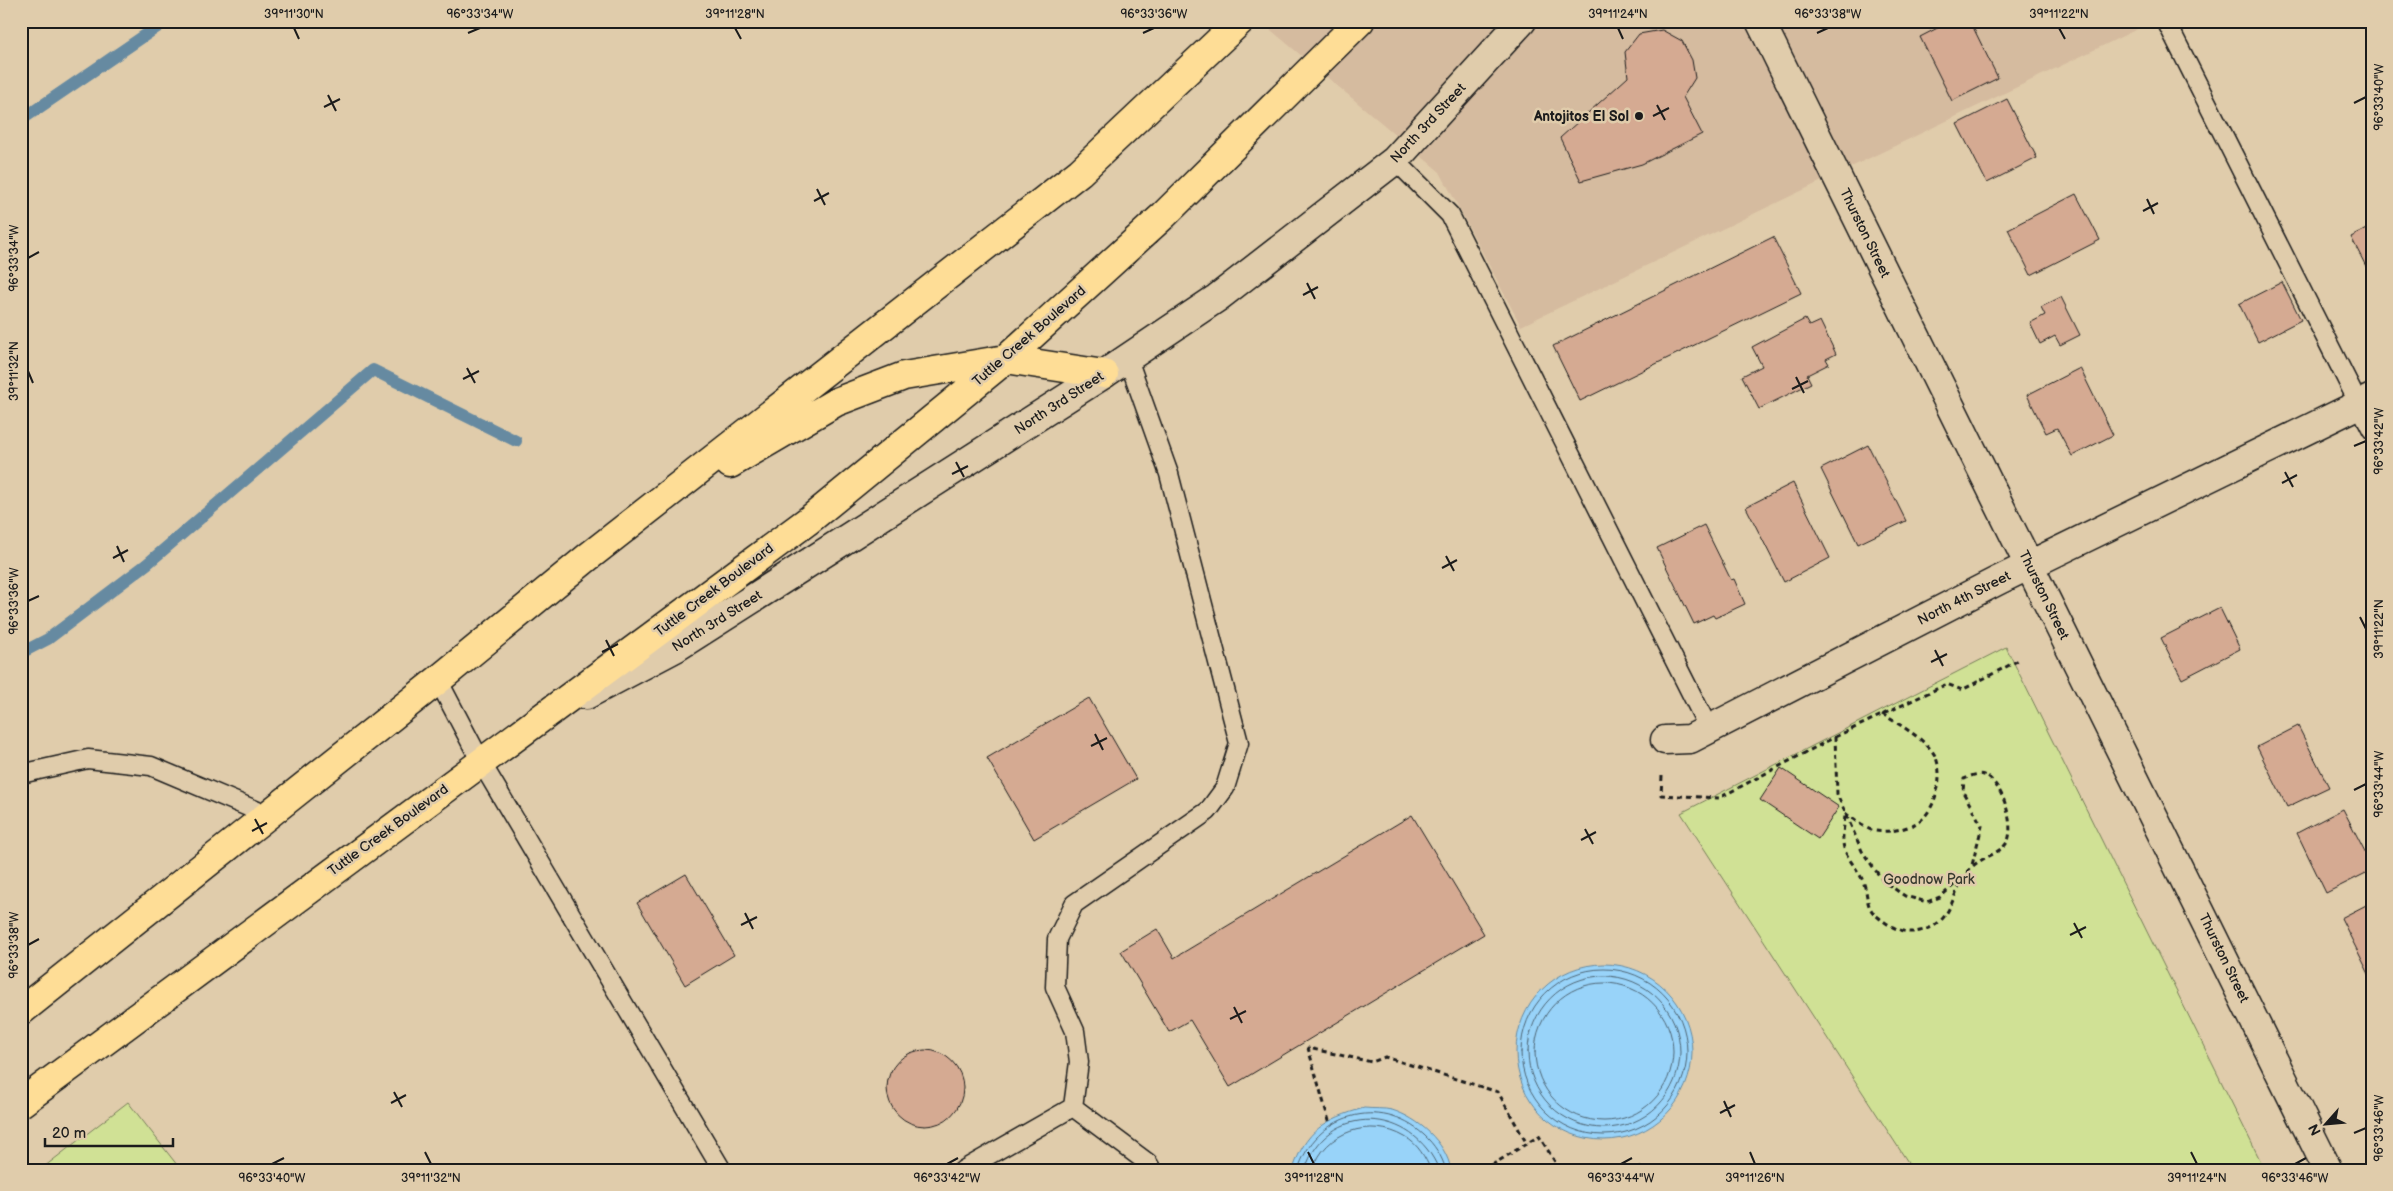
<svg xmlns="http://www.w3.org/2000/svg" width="2393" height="1191" font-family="'Balsamiq Sans',sans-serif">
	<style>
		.built { fill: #d5bb9f }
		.green { fill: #d0e195; stroke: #767e58 }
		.water { fill: #98d3f9; stroke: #668aa1 }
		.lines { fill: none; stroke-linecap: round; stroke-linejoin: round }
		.shore { stroke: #4e6574; stroke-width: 1 }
		.stream { stroke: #668aa1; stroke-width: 12 }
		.building { fill: #d5aa92; stroke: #1c1c1c }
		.service-casing { stroke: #1c1c1c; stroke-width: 21 }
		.minor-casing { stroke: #1c1c1c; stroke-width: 31 }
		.trunk-casing { stroke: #1c1c1c; stroke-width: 31 }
		.path { stroke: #1c1c1c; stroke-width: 3; stroke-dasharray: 5 4; stroke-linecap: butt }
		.service { stroke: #e0ccab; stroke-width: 18 }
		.minor { stroke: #e0ccab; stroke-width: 28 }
		.trunk { stroke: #fedd96; stroke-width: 28 }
		.ticks { fill: none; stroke: #1c1c1c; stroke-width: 2 }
		.poi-dot { fill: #1c1c1c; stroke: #e0ccab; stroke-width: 2 }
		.labels { text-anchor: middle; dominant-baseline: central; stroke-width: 5; stroke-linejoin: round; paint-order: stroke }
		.poi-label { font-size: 14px; font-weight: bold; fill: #1c1c1c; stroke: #e0ccab; text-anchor: end }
		.street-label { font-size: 14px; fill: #1c1c1c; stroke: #e0ccab }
		.park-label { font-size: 14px; fill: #373a2e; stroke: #e0ccab }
		.neatline { fill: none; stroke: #1c1c1c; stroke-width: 2 }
		.ticks-label { font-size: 12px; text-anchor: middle; fill: #1c1c1c }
	</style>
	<rect width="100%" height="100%" fill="#e0ccab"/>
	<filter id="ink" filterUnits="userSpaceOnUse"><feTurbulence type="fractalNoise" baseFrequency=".02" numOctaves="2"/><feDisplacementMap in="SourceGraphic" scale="10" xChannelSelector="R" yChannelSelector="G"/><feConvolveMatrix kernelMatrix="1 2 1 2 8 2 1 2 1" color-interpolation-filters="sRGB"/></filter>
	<g filter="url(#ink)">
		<!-- built -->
		<path class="built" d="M1260,21H2154L1521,326L1440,172Z"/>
		<!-- green -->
		<path class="green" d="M2006,647L2265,1170H1913L1681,813Z
			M128,1102L181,1170H40Z"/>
		<!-- water -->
		<path class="water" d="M1516 1052a88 88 0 1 1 176 0a88 88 0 1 1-176 0Z
			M1364,1108C1373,1109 1384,1108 1392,1110C1418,1118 1446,1142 1451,1170H1293C1305,1130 1326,1119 1364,1108Z"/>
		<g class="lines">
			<!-- shore -->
			<path class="shore" d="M1521 1052a83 83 0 1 1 166 0a83 83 0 1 1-166 0Z
				M1528 1052a76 76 0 1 1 152 0a76 76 0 1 1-152 0Z
				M1535 1052a69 69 0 1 1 138 0a69 69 0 1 1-138 0Z
				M1298,1170C1315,1114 1380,1095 1424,1135C1434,1144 1442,1156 1446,1170
				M1305,1170C1326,1101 1414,1106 1439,1170
				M1313,1170C1324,1131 1371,1117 1405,1137C1418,1144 1425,1157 1431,1170"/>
			<!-- stream -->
			<path class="stream" d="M21,120L166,21
				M21,653L48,639L147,564L373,370L516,441"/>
		</g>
		<!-- building -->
		<path class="building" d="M1951,21H1970L1998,78L1952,101L1920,37Z
			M1662,30L1682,41L1692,60L1695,78L1683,97L1702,134L1642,164L1581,181L1560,138L1628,77L1625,52L1639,34Z
			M2007,99L2037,158L1987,183L1957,124Z
			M2076,194L2100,240L2031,275L2008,229Z
			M2372,226V278L2351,237Z
			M1773,237L1801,293L1580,401L1553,346Z
			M2282,282L2301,320L2258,342L2239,304Z
			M2061,297L2080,335L2060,345L2055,336L2040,344L2030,323L2045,315L2041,307Z
			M1805,319L1809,326L1820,321L1836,354L1826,359L1829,364L1807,375L1811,383L1759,409L1742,376L1762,366L1752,347Z
			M2080,368L2113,435L2072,456L2057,428L2046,433L2027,395Z
			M1868,445L1906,521L1858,544L1821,469Z
			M1793,483L1830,558L1784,582L1746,507Z
			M1704,525L1731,580L1734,579L1745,604L1715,618L1713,615L1694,624L1657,548Z
			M2220,608L2240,649L2182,679L2161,638Z
			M1089,698L1136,779L1034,839L987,758Z
			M2298,726L2329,787L2287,807L2257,747Z
			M1781,768L1839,807L1818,839L1760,800Z
			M2343,809L2372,865V870L2326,893L2297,833Z
			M1412,815L1484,934L1230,1087L1190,1020L1169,1032L1121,951L1157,929L1174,958Z
			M686,874L734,955L685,985L637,903Z
			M2372,902V980L2341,918Z
			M887 1088a38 38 0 1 1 76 0a38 38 0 1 1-76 0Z"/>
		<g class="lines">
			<defs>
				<path id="service" d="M2166,21L2372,430
					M1395,160L1450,215L1709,729
					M1128,359L1169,474L1239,743L1225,788L1208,811L1074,904L1057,939L1055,987L1075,1031L1079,1062L1073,1107L1148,1163L1152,1170
					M438,680L481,762L722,1170
					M21,774L88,759L151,766L267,815
					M963,1170L1073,1107"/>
				<path id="minor" d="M1760,21L2328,1170
					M586,695L677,647L1104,374L1217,298L1395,160L1522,21
					M1665,740L1690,739L1997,581L2372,398"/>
				<path id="trunk" d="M730,464L836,402L904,376L1006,359L1104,374
					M21,1011L438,680L588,557L1080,172L1240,21
					M21,1103L809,520L1006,359L1164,215L1360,21"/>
			</defs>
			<!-- service casing -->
			<use href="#service" class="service-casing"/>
			<!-- minor casing -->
			<use href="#minor" class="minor-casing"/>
			<!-- trunk casing -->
			<use href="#trunk" class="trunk-casing"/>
			<!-- path -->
			<path class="path" d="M1882,714C1896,722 1926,740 1934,754C1944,771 1938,801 1925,816C1915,828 1890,833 1875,831C1865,829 1853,819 1845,813C1845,823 1841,838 1844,848C1848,861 1860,871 1864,884C1869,899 1865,907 1878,917C1890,927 1905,935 1920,931C1957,923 1949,889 1972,867C1982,856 2006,853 2009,837C2013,820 2002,784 1986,776C1978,772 1971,776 1964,779L1963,792L1982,826L1972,865
				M1835,737L1947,684L1962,690L2019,660
				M1662,776L1661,795L1719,798L1835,737L1837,794L1862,851L1883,881L1905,896L1927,902L1940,897L1961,879
				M1329,1121L1308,1048L1372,1062L1385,1057L1498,1092L1527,1144
				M1484,1170L1539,1136L1560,1170
				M1637,1170L1643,1166"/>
			<!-- service -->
			<use href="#service" class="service"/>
			<!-- minor -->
			<use href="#minor" class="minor"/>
			<!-- trunk -->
			<use href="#trunk" class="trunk"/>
		</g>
	</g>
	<!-- ticks -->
	<path class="ticks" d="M294,28L299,39M735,28L741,39M1618,28L1623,39M2059,28L2065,39M468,33L480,28M1143,33L1154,28M1817,33L1828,28M328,95L336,111M2354,103L2366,97M1657,105L1665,120M324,107L340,99M1653,116L1669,108M817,189L825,205M2147,199L2154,214M814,201L829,193M2143,211L2158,203M28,258L39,252M1307,283L1315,299M1303,295L1318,287M467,368L475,383M28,371L33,383M1796,377L1804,393M463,379L479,371M1792,389L1808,381M2354,446L2366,441M956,462L964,477M2285,472L2293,487M952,474L968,466M2282,483L2297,475M117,546L124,562M1446,556L1454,571M113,558L128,550M1442,568L1457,560M28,601L39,596M2360,617L2366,629M606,640L614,656M1935,650L1943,666M602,652L618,644M1931,662L1947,654M1095,734L1103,750M1091,746L1107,738M2354,790L2366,784M255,819L263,834M1585,829L1593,844M252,831L267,823M1581,840L1596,832M745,913L753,929M2074,923L2082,938M741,925L757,917M2070,935L2086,927M28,945L39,939M1234,1007L1242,1023M1230,1019L1246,1011M394,1092L402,1107M1724,1101L1731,1117M391,1103L406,1095M1720,1113L1735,1105M2354,1133L2366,1128M425,1152L431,1164M1308,1152L1314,1164M1750,1152L1755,1164M2191,1152L2197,1164M272,1164L284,1158M947,1164L958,1158M1621,1164L1632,1158M2295,1164L2306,1158"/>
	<!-- markers -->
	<circle class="poi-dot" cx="1639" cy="116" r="5"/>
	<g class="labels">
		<!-- poi labels -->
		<g class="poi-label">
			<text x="1629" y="116">Antojitos El Sol</text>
		</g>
		<!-- street labels -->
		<g class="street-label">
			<text transform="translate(1428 123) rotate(-47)">North 3rd Street</text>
			<text transform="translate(1865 233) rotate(64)">Thurston Street</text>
			<text transform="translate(1029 336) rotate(-41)">Tuttle Creek Boulevard</text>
			<text transform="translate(1059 403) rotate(-33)">North 3rd Street</text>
			<text transform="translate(714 590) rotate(-37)">Tuttle Creek Boulevard</text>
			<text transform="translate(2044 595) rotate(64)">Thurston Street</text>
			<text transform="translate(1964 598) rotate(-27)">North 4th Street</text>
			<text transform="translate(717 621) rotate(-32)">North 3rd Street</text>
			<text transform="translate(388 830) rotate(-36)">Tuttle Creek Boulevard</text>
			<text transform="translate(2224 958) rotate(64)">Thurston Street</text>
		</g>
		<!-- park labels -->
		<g class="park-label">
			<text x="1929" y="879">Goodnow Park</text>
		</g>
	</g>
	<!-- margin -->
	<rect width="2393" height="1191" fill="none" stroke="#e0ccab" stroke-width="55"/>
	<!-- north arrow -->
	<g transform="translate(2326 1124) rotate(243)" stroke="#e0ccab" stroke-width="4" paint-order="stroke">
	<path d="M0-4L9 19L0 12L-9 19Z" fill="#1c1c1c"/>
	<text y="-8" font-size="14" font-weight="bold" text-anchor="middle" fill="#1c1c1c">N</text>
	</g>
	<!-- scale -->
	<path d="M45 1138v8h128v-8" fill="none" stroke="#1c1c1c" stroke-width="2.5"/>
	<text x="52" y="1138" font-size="15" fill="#1c1c1c" stroke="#e0ccab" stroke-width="4" paint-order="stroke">20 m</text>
	<rect x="28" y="28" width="2338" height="1136" class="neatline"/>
	<g class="ticks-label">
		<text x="294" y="18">39°11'30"N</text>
		<text x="480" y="18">96°33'34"W</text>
		<text x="735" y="18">39°11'28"N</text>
		<text x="1154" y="18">96°33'36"W</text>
		<text x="1618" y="18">39°11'24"N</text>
		<text x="1828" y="18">96°33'38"W</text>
		<text x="2059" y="18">39°11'22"N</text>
		<text transform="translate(2379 97) rotate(-90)" y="4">96°33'40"W</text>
		<text transform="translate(14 258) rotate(-90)" y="4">96°33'34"W</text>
		<text transform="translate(14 371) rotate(-90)" y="4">39°11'32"N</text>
		<text transform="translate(2379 441) rotate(-90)" y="4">96°33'42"W</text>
		<text transform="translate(14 601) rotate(-90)" y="4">96°33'36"W</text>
		<text transform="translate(2379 629) rotate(-90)" y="4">39°11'22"N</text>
		<text transform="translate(2379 784) rotate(-90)" y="4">96°33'44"W</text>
		<text transform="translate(14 945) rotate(-90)" y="4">96°33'38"W</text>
		<text transform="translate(2379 1128) rotate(-90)" y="4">96°33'46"W</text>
		<text x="272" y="1182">96°33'40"W</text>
		<text x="431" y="1182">39°11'32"N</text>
		<text x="947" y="1182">96°33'42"W</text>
		<text x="1314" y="1182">39°11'28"N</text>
		<text x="1621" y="1182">96°33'44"W</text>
		<text x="1755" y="1182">39°11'26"N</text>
		<text x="2197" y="1182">39°11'24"N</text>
		<text x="2295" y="1182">96°33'46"W</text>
	</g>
</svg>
